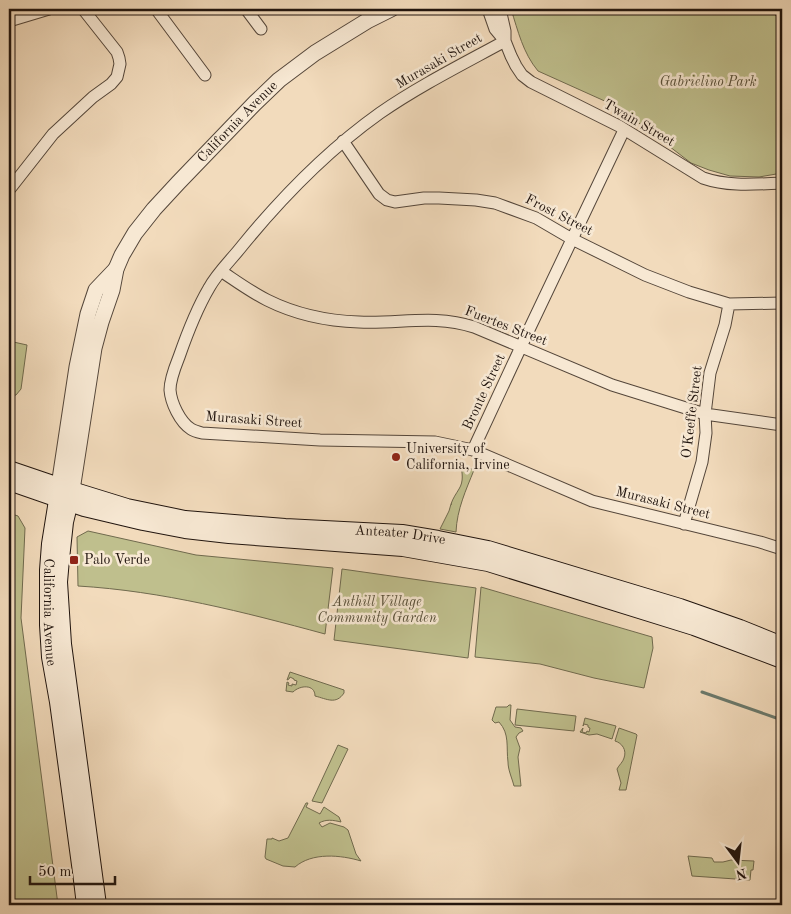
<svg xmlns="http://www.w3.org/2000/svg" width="791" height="914" font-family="'Old Standard TT',serif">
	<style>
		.green { fill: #bfbf8d; stroke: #706a4e }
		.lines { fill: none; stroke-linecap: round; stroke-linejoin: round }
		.stream { stroke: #6a796c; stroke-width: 3 }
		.minor-casing { stroke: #54463a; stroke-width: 13 }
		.tertiary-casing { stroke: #54463a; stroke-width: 17 }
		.secondary-casing { stroke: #20140e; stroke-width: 18 }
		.minor { stroke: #f7e8d3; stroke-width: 11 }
		.tertiary { stroke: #f7e8d3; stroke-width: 15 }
		.secondary { stroke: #f7e8d3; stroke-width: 16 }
		.poi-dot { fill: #8f2418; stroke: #f7e8d3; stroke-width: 2 }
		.labels { text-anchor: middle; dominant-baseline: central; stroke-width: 5; stroke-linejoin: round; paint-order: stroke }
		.street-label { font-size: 14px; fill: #20140e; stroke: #f7e8d3 }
		.park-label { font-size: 14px; font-style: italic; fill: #58503a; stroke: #f7e8d3 }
		.poi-label { font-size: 14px; fill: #20140e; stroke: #f7e8d3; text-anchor: start }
	</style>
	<rect width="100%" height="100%" fill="#f2dbbc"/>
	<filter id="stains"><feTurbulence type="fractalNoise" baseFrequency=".004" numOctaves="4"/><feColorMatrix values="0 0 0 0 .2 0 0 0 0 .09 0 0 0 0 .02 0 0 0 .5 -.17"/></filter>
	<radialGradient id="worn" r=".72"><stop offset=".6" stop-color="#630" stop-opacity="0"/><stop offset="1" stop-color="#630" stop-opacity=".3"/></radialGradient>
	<!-- green -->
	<path class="green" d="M511,9H771L782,24V173L759,177L730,176L709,170L691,163L618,107L538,71C523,53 518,31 511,9Z
		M9,341L27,345L21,389L16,395L9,397Z
		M461,465L474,470C466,490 457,509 456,532L440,529L449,511L451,504H452H451C453,498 456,494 459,489C464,481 462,473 461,465Z
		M9,513L18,516L25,528L21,618L58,905H15L9,876Z
		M88,531L196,555L333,568L325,634C244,612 162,591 78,586L77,537Z
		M342,569L476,588L468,658L334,640Z
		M481,587L652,637L653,648L644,688L594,678L540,664L475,657Z
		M290,672L344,690V693C336,705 327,699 315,696C315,684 300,685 293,692L286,691L287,682L289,683L288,685L292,686V684L296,685L297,681L294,680V679L290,677L289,679L287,680Z
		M509,705H511L510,720L515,727L521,728L523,731L519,733L516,737L520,748L518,757L521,786H514C512,778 508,770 508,762C506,747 510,734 499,722L495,723L492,720L496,707H507Z
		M517,709L576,716L574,731L515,725Z
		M585,718L616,726L612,739L597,734L589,735L580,732L583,728L582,732L586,733L587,731L589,732L590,728L588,727V725L584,724L583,726Z
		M619,728L636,734L637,735L626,790H619L621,783L617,769C619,765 623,762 624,758C627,750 622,743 615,741Z
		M338,745L348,749L322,803L312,801Z
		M306,803H308L306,807L320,814L324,807L339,817L341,822C333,820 326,819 319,823L322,827L330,823L344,827L348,830L356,854L361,861C341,855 312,852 295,867L283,866L266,859L265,857L267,839H272V838L279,841L288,838Z
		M688,856L712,858L714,862H723L731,860L754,861L753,870H751L750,880L692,876Z"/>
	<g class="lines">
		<!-- stream -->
		<path class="stream" d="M702,692L782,720"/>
		<defs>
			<path id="minor" d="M156,9L205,75
				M246,9L261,29
				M488,9L495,29L505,41L511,56L516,66L522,75L531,82L619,126L703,178C729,187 756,184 782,183
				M500,9L505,31V41
				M9,21L49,9
				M505,41C463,64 419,86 380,113C328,150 282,197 242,246C231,260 217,273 209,288C196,310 187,334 179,357C175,367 170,379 170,390C171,403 180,422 191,429C194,431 198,432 202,433L320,440L435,442L473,450L592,501L760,542L782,549
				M343,141L379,194L387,200L395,202L424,198H439L476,200L495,203L536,218L572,239L645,275L689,292L729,304L782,303
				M9,190L53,134L93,97L111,84L117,77L120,64L119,58L117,52L83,9
				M221,271C236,281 251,292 267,300C295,314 327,321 359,322C400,324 434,314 474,327L612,385L705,414L782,425
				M473,450L526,336L624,130
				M684,524L702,462L706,433L705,414L710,373L725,325L729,304"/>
			<g id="tertiary">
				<path d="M59,486L77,367L88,314L96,290L116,269"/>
				<path id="s1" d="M72,490L94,348L101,322L112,290L116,269L122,255L135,233L154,209L178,183L255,103L279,80L315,53L367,21L391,9"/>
			</g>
			<g id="secondary">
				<path id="s2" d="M9,469L59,486L127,507L185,519L285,527L402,533L438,539L488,549L680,607L740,628L782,645"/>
				<path d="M9,482L84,508L143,522L185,530L229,535L403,548L488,563L694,627L782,660"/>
				<path id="s3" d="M59,488L50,544L48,570V625L50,657L58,702L81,872L85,905"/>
				<path d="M72,493L65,522L61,559L59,582L63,644L98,905"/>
			</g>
		</defs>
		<!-- minor casing -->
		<use href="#minor" class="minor-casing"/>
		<!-- tertiary casing -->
		<use href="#tertiary" class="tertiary-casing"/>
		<!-- secondary casing -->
		<use href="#secondary" class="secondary-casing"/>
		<!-- minor -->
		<use href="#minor" class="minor"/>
		<!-- tertiary -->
		<use href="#tertiary" class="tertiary"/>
		<!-- secondary -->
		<use href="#secondary" class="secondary"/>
	</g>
	<!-- markers -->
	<g class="poi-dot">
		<circle cx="396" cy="457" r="5"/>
		<rect x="69" y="555" width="10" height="10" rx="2.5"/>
	</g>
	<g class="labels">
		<!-- street labels -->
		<g class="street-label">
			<text transform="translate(439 61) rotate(-30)">Murasaki Street</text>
			<text stroke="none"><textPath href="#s1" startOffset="418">California Avenue</textPath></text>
			<text transform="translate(639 123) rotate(30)">Twain Street</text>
			<text transform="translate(559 215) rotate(27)">Frost Street</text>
			<text transform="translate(506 326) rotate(21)">Fuertes Street</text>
			<text transform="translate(484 392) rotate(-65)">Bronte Street</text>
			<text transform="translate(692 412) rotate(-83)">O'Keeffe Street</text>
			<text transform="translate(254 420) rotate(4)">Murasaki Street</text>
			<text transform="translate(663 503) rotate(14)">Murasaki Street</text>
			<text stroke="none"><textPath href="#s2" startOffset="399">Anteater Drive</textPath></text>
			<text stroke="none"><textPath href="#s3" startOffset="125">California Avenue</textPath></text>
		</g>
		<!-- park labels -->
		<g class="park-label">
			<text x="708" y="82">Gabrielino Park</text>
			<text x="377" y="602">Anthill Village<tspan x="377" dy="16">Community Garden</tspan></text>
		</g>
		<!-- poi labels -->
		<g class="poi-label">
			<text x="406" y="449">University of<tspan x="406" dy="16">California, Irvine</tspan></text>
			<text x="84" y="560">Palo Verde</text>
		</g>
	</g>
	<!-- margin -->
	<rect width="791" height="914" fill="none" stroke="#f2dbbc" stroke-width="30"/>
	<rect x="10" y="10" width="771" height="894" fill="none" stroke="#20140e" stroke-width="2.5"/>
	<rect x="15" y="15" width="761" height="884" fill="none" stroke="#20140e"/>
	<!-- north arrow -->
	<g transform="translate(738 862) rotate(165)" stroke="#f7e8d3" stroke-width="4" paint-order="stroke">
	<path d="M0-4L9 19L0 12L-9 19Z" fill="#20140e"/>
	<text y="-8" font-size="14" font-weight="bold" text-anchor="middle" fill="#20140e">N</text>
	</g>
	<!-- scale -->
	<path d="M30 876v8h85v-8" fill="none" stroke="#20140e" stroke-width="2.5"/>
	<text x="38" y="876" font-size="15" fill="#20140e" stroke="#f7e8d3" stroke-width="4" paint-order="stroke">50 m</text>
	<rect width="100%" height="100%" filter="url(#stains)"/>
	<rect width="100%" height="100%" fill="url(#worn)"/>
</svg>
